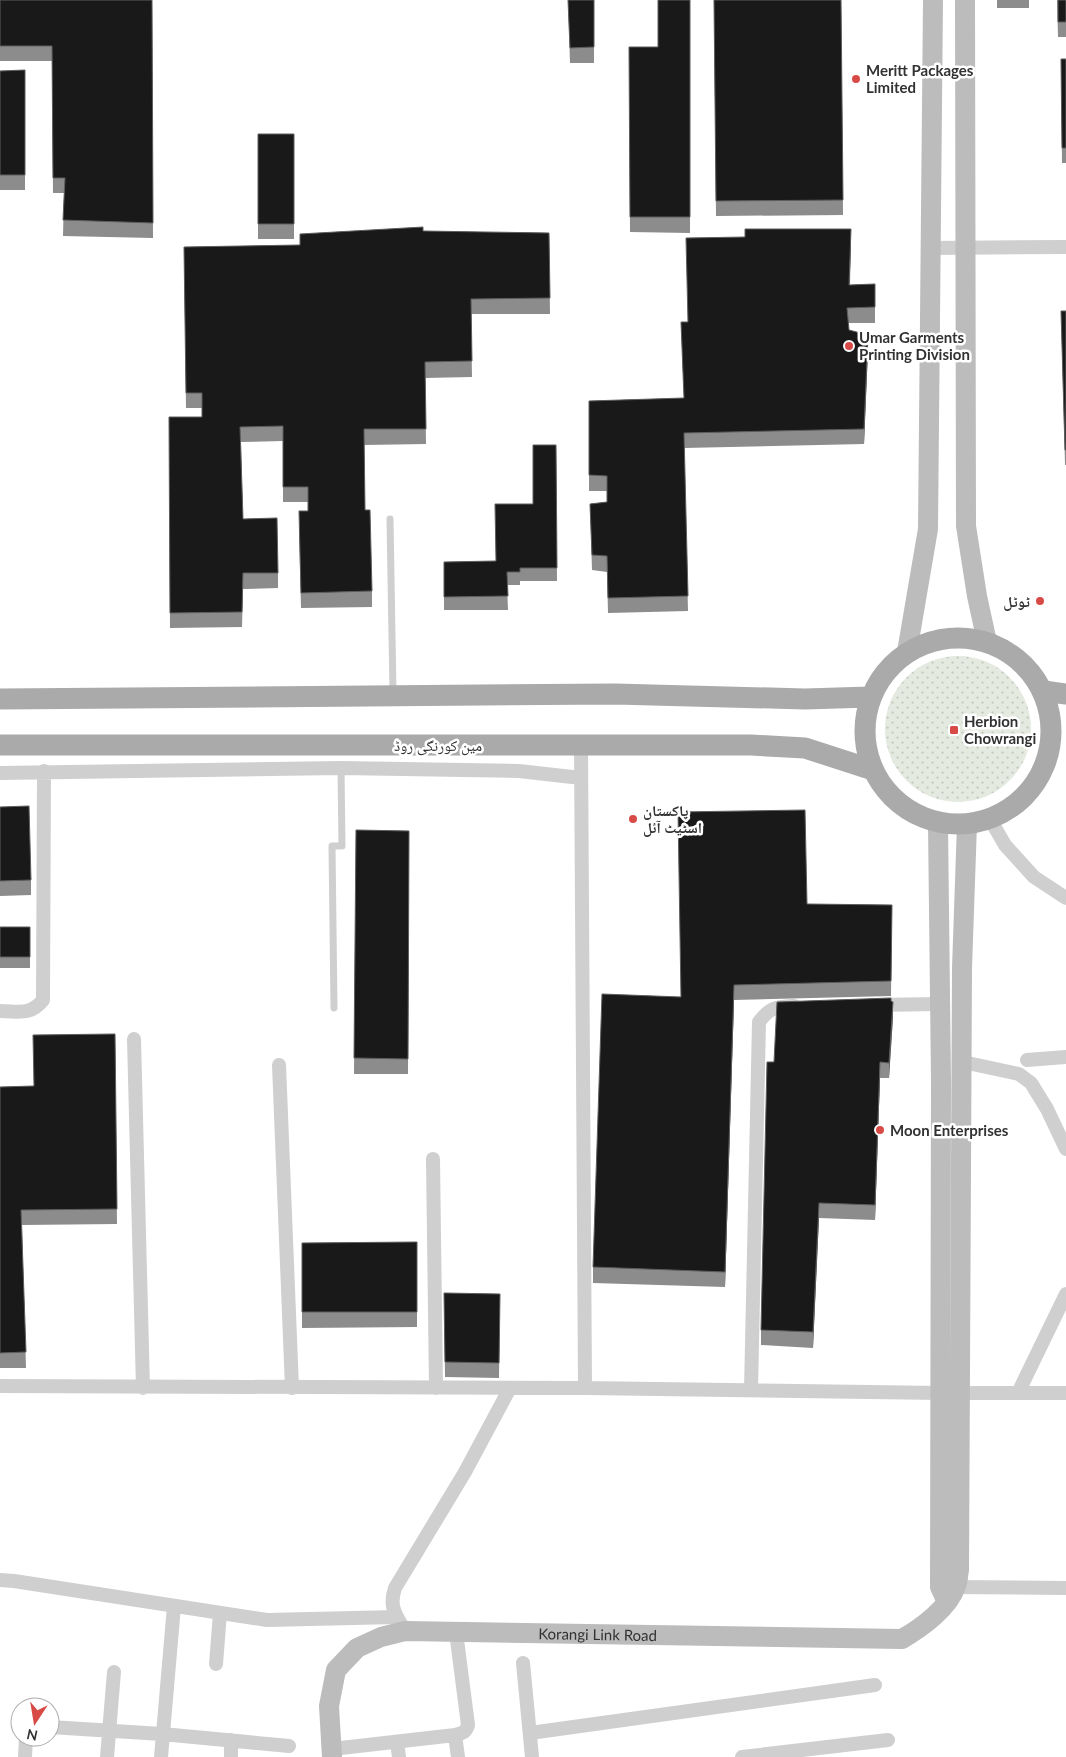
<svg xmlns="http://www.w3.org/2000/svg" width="1066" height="1757" font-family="Lato,'Noto Naskh Arabic',sans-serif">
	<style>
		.grass { fill: url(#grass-dots) }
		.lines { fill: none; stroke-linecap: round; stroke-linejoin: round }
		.service { stroke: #cfcfcf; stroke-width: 7 }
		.minor { stroke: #cfcfcf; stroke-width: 14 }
		.secondary { stroke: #bcbcbc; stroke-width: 20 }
		.primary { stroke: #aaa; stroke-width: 21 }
		.wall { fill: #8c8c8c }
		.shaded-wall { fill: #5e5e5e }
		.building { fill: #191919; stroke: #5e5e5e }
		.poi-dot { fill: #d74a46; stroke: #fff; stroke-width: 2 }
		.labels { text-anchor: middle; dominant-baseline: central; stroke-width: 5; stroke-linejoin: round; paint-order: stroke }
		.poi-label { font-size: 15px; font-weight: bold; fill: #323232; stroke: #fff; text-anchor: start }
		.street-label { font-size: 15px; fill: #323232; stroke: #fff }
	</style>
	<defs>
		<pattern id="grass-dots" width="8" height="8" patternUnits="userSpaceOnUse" patternTransform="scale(1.25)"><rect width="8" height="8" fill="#e4eadf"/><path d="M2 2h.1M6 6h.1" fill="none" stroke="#c4c9c0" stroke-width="1.8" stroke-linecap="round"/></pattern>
	</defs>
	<rect width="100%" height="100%" fill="#fff"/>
	<!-- grass -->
	<path class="grass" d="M885 729a73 73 0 1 1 146 0a73 73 0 1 1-146 0Z"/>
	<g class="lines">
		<!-- service -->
		<path class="service" d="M390,519L393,693
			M334,1008L332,846H342L341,768"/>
		<!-- minor -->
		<path class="minor" d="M931,248L1066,247
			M581,745L585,1388
			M0,773L341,768L519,771L581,778
			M990,819L1005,845L1034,877L1066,898
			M875,1005L939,1004
			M0,1011C19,1011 30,1016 43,1000L44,771
			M134,1039L143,1388
			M1027,1060L1066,1057
			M963,1062L1019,1074L1031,1083L1047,1109L1066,1149
			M279,1065L292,1388
			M433,1159L436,1388
			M0,1386L585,1388L941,1393H1066
			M751,1390L759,1022C770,1007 776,1007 794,1006
			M1018,1393L1066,1294
			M0,1580L14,1581L267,1620L397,1617
			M949,1587L1066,1588
			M401,1624C393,1611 390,1603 395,1588L465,1472L510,1388
			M523,1663L532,1757
			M216,1664L220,1613
			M50,1727L162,1734L289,1746
			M530,1733L875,1685
			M455,1735L458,1757
			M397,1742L399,1757
			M332,1749L455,1735C463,1733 466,1732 468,1725L456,1632
			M25,1757L26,1737
			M107,1757L114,1672
			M161,1757L174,1606
			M231,1757V1740
			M742,1757L888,1740"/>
		<!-- secondary -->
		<g class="secondary">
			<path d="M965,0L966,526L977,596L987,642"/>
			<path d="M907,652L928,529L933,0"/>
			<path d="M938,824L941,1081L940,1587L947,1602"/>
			<path id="s1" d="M332,1757L329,1706L336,1670L357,1648L381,1637L405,1631L902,1639C921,1628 949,1608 956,1586C958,1581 958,1575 959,1570L962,968L967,824"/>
		</g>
		<!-- primary -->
		<path class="primary" d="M865 731a93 93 0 1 1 186 0a93 93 0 1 1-186 0Z
			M1044,691L1066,694
			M0,699L615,694L805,699L870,697
			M0,745H751L805,748L873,770"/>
	</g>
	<!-- wall -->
	<path class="wall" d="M0,0H152L153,238L63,236L64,193H53L52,61H0Z
		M568,0H594V63H570Z
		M690,0V233L630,232L629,47H658Z
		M714,0H841L843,215L716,216Z
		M997,0H1029V8H997Z
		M1057,0H1066V37H1058Z
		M1061,59H1066V163H1062Z
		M25,70V190H0V71Z
		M258,134H294V239H258Z
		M423,231L549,233L550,314H471L472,377L425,378L426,444L364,445L365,510L372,591V607L301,608L299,527L308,511V502H283V441L241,442L243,519L278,573V588L243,589L242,627L170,628L169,417H202V408H186L184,247L300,245Z
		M851,244L850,285L875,284V323H848L849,330L868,350L864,444L684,448L688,611L608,613L607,572L592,570L590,504L607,502V491H589V401L684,398L681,322H687Z
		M1061,311H1066V465H1065Z
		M556,445L557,581H520V585H507L508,610H444V562L496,561L533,504Z
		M0,807L31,880V895L0,896Z
		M356,830L409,831L408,1074H354Z
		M807,904L892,905L891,996L734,1000L725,1287L593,1283V1267L681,997Z
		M0,927H30V968H0Z
		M891,1001L893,1017L889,1078H880L875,1220L819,1218L813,1348L761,1345V1330L774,1062Z
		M115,1034L117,1224L22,1225L26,1368H0V1087L34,1086Z
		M417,1242V1327L302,1328V1243Z
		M444,1293L500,1294L499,1378L445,1377Z"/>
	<!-- shaded-wall -->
	<path class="shaded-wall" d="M851,229V244L849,300V285Z
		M868,335V350L864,444V429Z
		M734,985V1000L725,1287V1272Z
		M893,1002V1017L889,1078V1063Z
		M880,1062V1078L875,1220V1205Z
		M819,1203V1218L813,1348V1332Z"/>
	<!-- building -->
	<path class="building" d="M0,0H152L153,223L63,220L65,178H53L52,46H0Z
		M568,0H594V47L570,48Z
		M658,0H690V217H630L629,47H658Z
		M714,0H841L843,200L716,201Z
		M1058,0H1066V22H1058Z
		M1061,59H1066V148H1062Z
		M25,70V175H0V71Z
		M258,134H294V224H258Z
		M423,227V231L549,233L550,298L471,299L472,361L425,362L426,429H364L365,510H370L372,591L301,593L299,511H308V487H283V426L240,427L243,519L277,518L278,573H243L242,612L170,613L169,417H202V393H186L184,247L300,245V234Z
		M745,229H851L849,285L875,284V307L847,308L849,330L868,335L864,429L684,433L688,596L608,598L607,556L592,555L590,504L607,502V476L589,475V401L684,398L681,322H688L686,238L745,237Z
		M1061,311H1066V450H1065Z
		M533,445H556L557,568H520V572H507L508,596L444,597V562L496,561L495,504H533Z
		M29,806L31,880L0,881V807Z
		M805,810L807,904L892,905L891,981L734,985L725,1272L593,1267L602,994L681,997L678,812Z
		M356,830L409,831L408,1059L354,1058Z
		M0,927H30V957H0Z
		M891,998V1001L893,1002L889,1063L880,1062L875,1205L819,1203L813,1332L761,1330L767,1062H774L777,1002Z
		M115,1034L117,1209L21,1210L26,1352L0,1353V1087L34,1086L33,1035Z
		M417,1242V1312H302V1243Z
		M444,1293L500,1294L499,1363L445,1362Z"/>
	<!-- markers -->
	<g class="poi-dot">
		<circle cx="856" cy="79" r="5"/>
		<circle cx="849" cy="346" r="5"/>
		<circle cx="1040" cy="601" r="5"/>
		<rect x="949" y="725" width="10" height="10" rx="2.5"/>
		<circle cx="633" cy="819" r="5"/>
		<circle cx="880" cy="1130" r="5"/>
	</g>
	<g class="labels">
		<!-- poi labels -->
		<g class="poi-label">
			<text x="866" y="70">Meritt Packages<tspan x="866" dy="17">Limited</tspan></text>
			<text x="859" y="337">Umar Garments<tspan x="859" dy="17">Printing Division</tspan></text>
			<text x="1030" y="601" text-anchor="end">ٹوٹل</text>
			<text x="964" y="721">Herbion<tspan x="964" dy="17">Chowrangi</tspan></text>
			<text x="643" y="810">پاکستان<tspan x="643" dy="17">اسٹیٹ آئل</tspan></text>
			<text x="890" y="1130">Moon Enterprises</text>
		</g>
		<!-- street labels -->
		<g class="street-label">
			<text x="438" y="745">مین کورنگی روڈ</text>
			<text stroke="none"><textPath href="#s1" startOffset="362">Korangi Link Road</textPath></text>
		</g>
	</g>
	<!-- north arrow -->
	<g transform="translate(35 1722) rotate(192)"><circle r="24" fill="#ffffff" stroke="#adadad"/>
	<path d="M0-4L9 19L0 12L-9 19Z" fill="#d74a46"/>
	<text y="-8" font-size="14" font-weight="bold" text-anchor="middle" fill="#323232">N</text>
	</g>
</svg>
